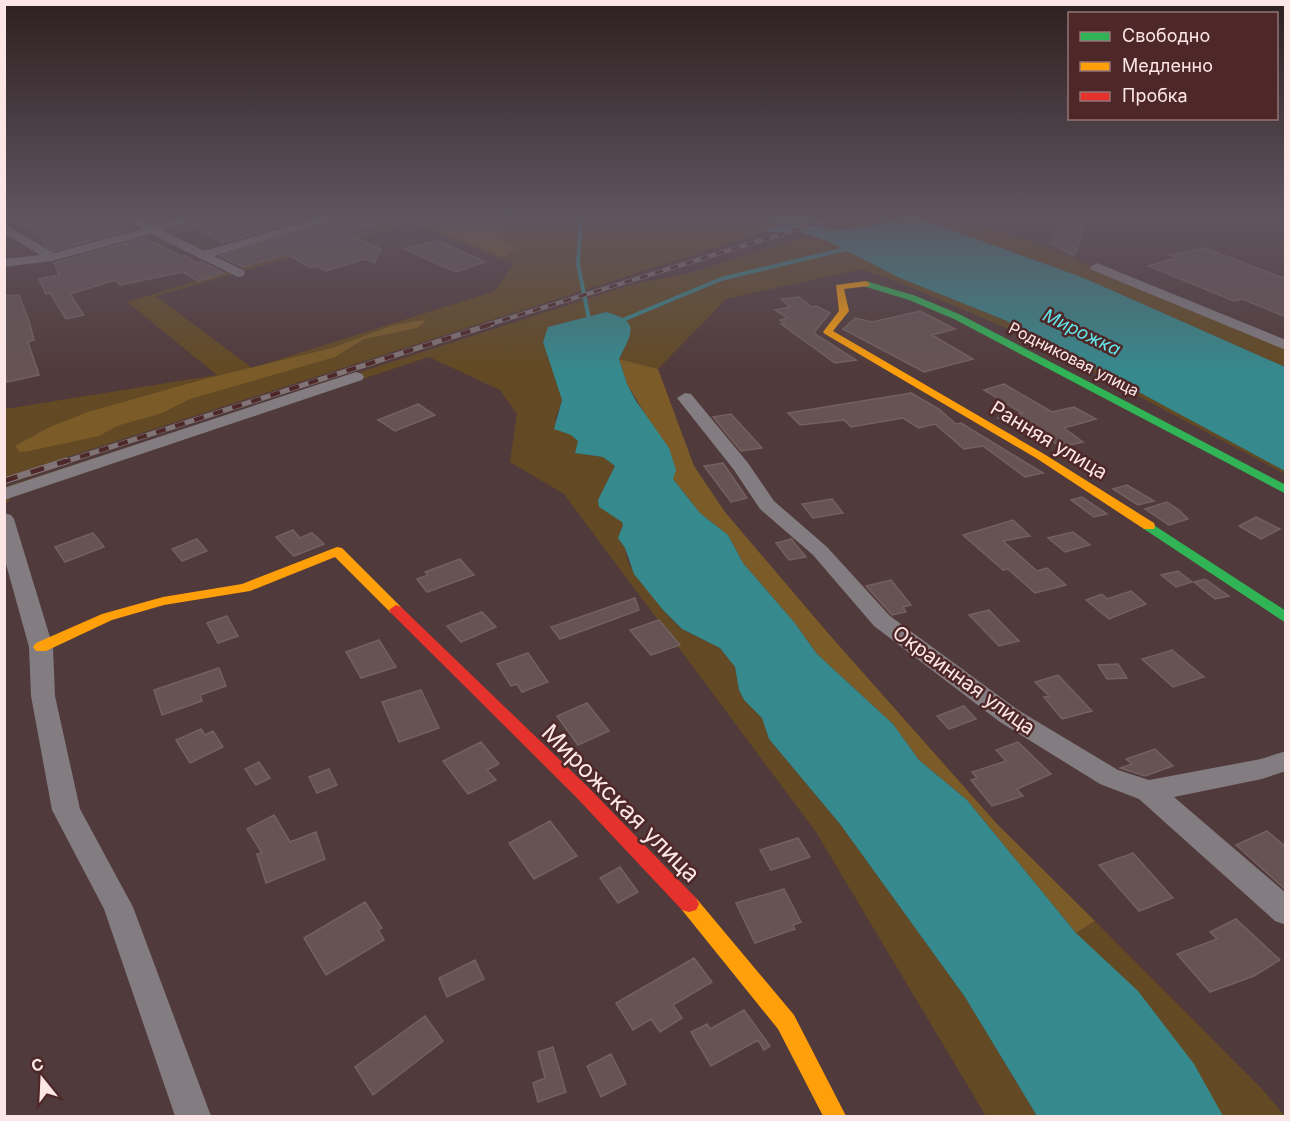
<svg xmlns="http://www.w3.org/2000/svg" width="1290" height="1121" font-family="Inter,sans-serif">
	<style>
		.green { fill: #634a24; fill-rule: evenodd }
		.forest { fill: #7b5b28 }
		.water { fill: #36898d }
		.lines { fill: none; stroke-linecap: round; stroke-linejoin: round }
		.stream { stroke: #36898d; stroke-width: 4 }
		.river { fill: #36898d; fill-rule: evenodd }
		.building { fill: #665354; stroke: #746060; stroke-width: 1.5 }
		.street { fill: #837c81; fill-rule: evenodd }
		.fast { fill: #30b455; fill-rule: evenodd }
		.slow { fill: #ff9f0a; fill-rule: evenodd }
		.jam { fill: #e5322d; fill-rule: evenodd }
		.rail-far2-casing { stroke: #807476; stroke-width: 4.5 }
		.rail-far1-casing { stroke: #807476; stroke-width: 5 }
		.rail-casing { stroke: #807476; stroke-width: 7 }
		.rail-far2 { stroke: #4e2728; stroke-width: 3; stroke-dasharray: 8; stroke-linecap: butt }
		.rail-far1 { stroke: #4e2728; stroke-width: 4; stroke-dasharray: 10; stroke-linecap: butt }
		.rail { stroke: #4e2728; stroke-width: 4.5; stroke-dasharray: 14; stroke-linecap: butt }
		.labels { text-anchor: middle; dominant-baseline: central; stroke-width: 5; stroke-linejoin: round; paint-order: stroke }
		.far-street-label { font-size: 16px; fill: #fce7e6; stroke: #4e2728 }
		.far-water-label { font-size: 18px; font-style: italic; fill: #60e6eb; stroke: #4e2728 }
		.street-label { font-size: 20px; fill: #fce7e6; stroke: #4e2728 }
		.near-street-label { font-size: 24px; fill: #fce7e6; stroke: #4e2728 }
	</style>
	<rect width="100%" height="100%" fill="#513a3b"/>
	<!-- green -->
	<path class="green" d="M419,215H756L786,223L783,226L5,477V409L217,375L127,302ZM412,223L513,264L495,291L252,368L156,296Z
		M874,215H948L1045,246L1090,266L1096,265L1285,347V367L1084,278L913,216L854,229L830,230L900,278L1007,321L1285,471V474L1029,338L911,287L862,269L726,299L658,369L619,359L623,351L606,312L548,327L543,342L562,400L555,419L578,441L576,453L603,457L615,466L598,500L622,522L623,525L618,538L625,548L628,563L663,610L681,629L720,648L735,667L739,690L744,700L762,718L769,739L840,824L965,997L1037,1116H986L816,832L564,494L510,462L517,414L500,390L429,357L14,494L5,505V487L630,285L690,273Z
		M1095,921L1261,1088L1285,1116H1223L1076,933Z"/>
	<!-- forest -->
	<path class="forest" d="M474,225L495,229L516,248L503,257L443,232Z
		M422,320L425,322L417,328L364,339L335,357L190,399L162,413L117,426L99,436L29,451L20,452L15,446L50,427L88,412L201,380L332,348L391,326Z
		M619,359L658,369L694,466L725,512L827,632L997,824L1095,921L1076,933L967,800L919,760L893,724L817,654L794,622L743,563L728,535L700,513L673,479L648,419L627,384Z"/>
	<!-- water -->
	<path class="water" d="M756,215H815L807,218V220H820L782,232H763L785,223Z
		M913,216L1084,278L1285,367V471L1007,321L900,278L816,235L830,230L854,229Z
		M606,312C642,321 631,334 619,359L627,384L636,401L669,448L676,470L673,479L700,513L728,535L743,563L794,622L817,654L893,724L919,760L967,800L1076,933L1138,991L1194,1064L1223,1116H1037L965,997L840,824L769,739L762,718L744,700L739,690L735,667L720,648L682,629L663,610L634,574L625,548L618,538L623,525L622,522L599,507L598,500L615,466L603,457L575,453L578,441L571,435L554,429L562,400L543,342L548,327Z"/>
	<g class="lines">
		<!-- stream -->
		<path class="stream" d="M581,215L578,264L590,324
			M618,322L721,279L850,248"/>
		<!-- river -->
		<path class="river" d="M762,215H790L872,244L875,248L872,252L865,254L858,252L764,219Z"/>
	</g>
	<!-- building -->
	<path class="building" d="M4,215H65L66,223L98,215L128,230L54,251L46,246L41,235L4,219Z
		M138,215H183L154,224Z
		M214,215H320L223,243L196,228L175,234L169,231Z
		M351,215H395V219L346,234L381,249L374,263L365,259L326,271L318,266L311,268L287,254L243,267L220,256Z
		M1063,215H1090L1074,256L1051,244Z
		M144,238L183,257L184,255L197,263L201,261L224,273L198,281L183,272L120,285L115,280L70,294L84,315L66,319L50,293L46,294L39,279L59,275L54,263Z
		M438,240L485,262L456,272L404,249Z
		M1205,248L1286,279V317L1242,299L1234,301L1148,266L1177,258L1170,255Z
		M19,295L29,321L34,340L28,342L39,375L7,382L4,367V296Z
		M799,297L812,307L816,306L830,313L815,331V334L856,360L835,363L781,324H785L780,320L788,318L775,310L790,307L781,299Z
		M920,311L955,329L932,335L973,359L924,372L843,329L855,318L872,322Z
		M1004,384L1052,412L1074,407L1096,419L1064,428L1083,442L1060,447L1045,435L1032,438L998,418L1022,413L984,390Z
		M911,393L939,409L956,424L961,423L1043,473L1025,477L983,446L964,449L935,424L919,428L903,418L851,427L844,420L800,425L788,413Z
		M418,404L435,415L395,431L378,420Z
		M731,414L762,448L741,451L713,417Z
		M723,463L747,498L731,502L704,466Z
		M1127,485L1154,501L1138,505L1113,489Z
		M1082,497L1107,514L1094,517L1071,500Z
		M832,499L843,513L813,518L802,504Z
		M1167,502L1179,510L1188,519L1169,525L1145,509Z
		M1256,517L1280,529L1261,539L1239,526Z
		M1013,520L1030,536L1003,541L1037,571L1047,568L1066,585L1035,593L1008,569L1003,570L963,535Z
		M293,530L300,538L312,533L324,544L294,556L276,537Z
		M1073,532L1090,545L1065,552L1048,538Z
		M93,533L104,547L65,562L55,547Z
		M197,539L207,551L182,561L172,549Z
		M792,539V540L806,557L789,560L776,543Z
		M460,559L474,575L427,592L417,579L428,575L425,572Z
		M1178,571L1192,582L1176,587L1161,575Z
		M1205,579L1229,596L1215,599L1194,582Z
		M891,580L911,605L903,607L906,612L892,615L866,586Z
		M1131,591L1146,604L1109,619L1086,600L1102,594L1107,599Z
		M635,598L639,610L560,639L551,627Z
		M989,610L1019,641L999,646L969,615Z
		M482,612L496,627L461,642L447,626Z
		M227,616L238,636L218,643L207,623Z
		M659,620L680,645L651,655L630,630Z
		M379,640L396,667L361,678L346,652Z
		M1172,650L1204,677L1173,687L1142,659Z
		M528,653L548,682L522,692L517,684L511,686L497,664Z
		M1118,664L1127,678L1107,679L1098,665Z
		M219,668L226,686L200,695L202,701L162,715L154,690Z
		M1058,675L1092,711L1062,719L1044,697L1049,696L1035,682Z
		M421,690L439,728L399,742L382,702Z
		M587,703L609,731L578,745L557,716Z
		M964,706L976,719L949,729L937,716Z
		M201,729L205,735L213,731L223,747L190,763L176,740Z
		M481,742L499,764L487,770L496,780L468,794L443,761Z
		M1018,742L1051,774L1017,789L1023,796L992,806L971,780L977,778L972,772L1006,761L996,750Z
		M1155,749L1173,766L1145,776L1120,768L1132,764L1126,759Z
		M259,762L270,778L256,785L245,769Z
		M329,769L337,785L317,793L309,777Z
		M274,815L290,842L316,832L325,859L266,883L257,854L262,853L247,829Z
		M550,821L577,856L534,879L509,843Z
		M1267,831L1286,847V890L1236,845Z
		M798,838L810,857L771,870L760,850Z
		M1133,853L1173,898L1139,911L1099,865Z
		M620,867L638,892L618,903L600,878Z
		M784,889L801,922L793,925L795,929L755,943L736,903Z
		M365,902L382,928L378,930L384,940L326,975L304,938Z
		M1236,919L1280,960L1254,976L1210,992L1177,954L1217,939L1210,932Z
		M694,958L712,982L673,1005L682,1018L660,1032L651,1019L633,1030L616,1003Z
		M475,960L484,979L447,997L439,978Z
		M744,1010L770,1046L764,1050L758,1040L711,1066L691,1032L707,1024L710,1029Z
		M425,1016L443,1041L373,1095L355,1067Z
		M553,1047L566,1092L538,1102L533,1083L545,1078L538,1052Z
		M611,1054L626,1084L601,1097L587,1066Z"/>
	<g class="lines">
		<!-- street -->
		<path class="street" d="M118,215H133L154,226L192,215H212L163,230L204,251L329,215H349L214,256L243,270L245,273L243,276L238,277L151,234L52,261L4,267V259L40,255L4,233V224L54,253L142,229Z
			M1097,263L1286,340V350L1092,270L1090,267Z
			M356,372L362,374L364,377L362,380L4,500V488Z
			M685,393L691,394L748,463L774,501L827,547L890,616L1018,710L1118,770L1149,780L1261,759L1286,751V771L1262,779L1174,797L1286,893V925L1275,921L1139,799L1100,784L1000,722L874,626L813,555L760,509L734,470L677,398Z
			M4,513L11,515L14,519L53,647L55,696L80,809L133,907L211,1116H175L104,909L52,810L31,696L29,647L4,557Z"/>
		<!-- fast -->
		<path class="fast" d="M866,281L916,296L961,315L1286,485V494L954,319L909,300L863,286L862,284Z
			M1149,522L1286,611V623L1144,529L1143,526Z"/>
		<!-- slow -->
		<path class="slow" d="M866,281L870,284L869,286L844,289L849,311L833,331L1044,454L1154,523L1155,526L1154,529H1144L1036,458L825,334L823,332L839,311L836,285Z
			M337,547L342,548L401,607L403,610L401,613H391L335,557L250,591L164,605L112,620L46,651H36L33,647L36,643L102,614L163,597L242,584Z
			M689,896L696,898L794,1015L846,1116H823L778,1029L682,910L679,904L682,898Z"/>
		<!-- jam -->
		<path class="jam" d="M396,605L401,607L587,786L696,898L699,904L696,910L689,912L682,910L575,796L391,613L389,610Z"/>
		<defs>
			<path id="rail-far2" d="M834,224L862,215
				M487,325L843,215"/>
			<path id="rail-far1" d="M61,463L492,324"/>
			<path id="rail" d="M4,481L66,461"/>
		</defs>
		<!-- rail-far2 casing -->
		<use href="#rail-far2" class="rail-far2-casing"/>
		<!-- rail-far1 casing -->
		<use href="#rail-far1" class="rail-far1-casing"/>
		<!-- rail casing -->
		<use href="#rail" class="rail-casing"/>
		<!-- rail-far2 -->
		<use href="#rail-far2" class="rail-far2"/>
		<!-- rail-far1 -->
		<use href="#rail-far1" class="rail-far1"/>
		<!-- rail -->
		<use href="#rail" class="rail"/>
	</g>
	<!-- sky -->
	<linearGradient id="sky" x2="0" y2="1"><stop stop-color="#2d2020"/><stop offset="0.58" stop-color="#5f5560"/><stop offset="1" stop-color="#5f5560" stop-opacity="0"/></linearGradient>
	<rect width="1290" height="372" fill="url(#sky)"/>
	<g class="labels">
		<!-- far-street labels -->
		<g class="far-street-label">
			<text transform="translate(1074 359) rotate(27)">Родниковая улица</text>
		</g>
		<!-- far-water labels -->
		<g class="far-water-label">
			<text transform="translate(1082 332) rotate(26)">Мирожка</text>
		</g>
		<!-- street labels -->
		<g class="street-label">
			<text transform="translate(1049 440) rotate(31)">Ранняя улица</text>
			<text transform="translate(964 680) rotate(36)">Окраинная улица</text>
		</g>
		<!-- near-street labels -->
		<g class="near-street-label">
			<text transform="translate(621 803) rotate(45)">Мирожская улица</text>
		</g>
	</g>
	<!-- border -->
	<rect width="1290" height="1121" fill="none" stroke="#fce7e6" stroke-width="12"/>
	<!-- legend -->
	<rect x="1068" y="12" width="210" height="108" fill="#4e2728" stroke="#947474" stroke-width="1.5"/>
	<rect x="1080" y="32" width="30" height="9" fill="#30b455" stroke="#947474" stroke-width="1.5"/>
	<text x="1122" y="42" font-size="18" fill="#fce7e6">Свободно</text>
	<rect x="1080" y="62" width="30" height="9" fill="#ff9f0a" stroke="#947474" stroke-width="1.5"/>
	<text x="1122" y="72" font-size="18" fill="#fce7e6">Медленно</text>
	<rect x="1080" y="92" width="30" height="9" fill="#e5322d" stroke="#947474" stroke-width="1.5"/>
	<text x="1122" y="102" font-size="18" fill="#fce7e6">Пробка</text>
	<!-- north arrow -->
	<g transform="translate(42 1079) rotate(342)" stroke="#4e2728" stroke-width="4.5" paint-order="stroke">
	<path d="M0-4.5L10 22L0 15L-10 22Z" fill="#fce7e6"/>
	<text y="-9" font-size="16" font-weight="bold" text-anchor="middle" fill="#fce7e6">С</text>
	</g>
</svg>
